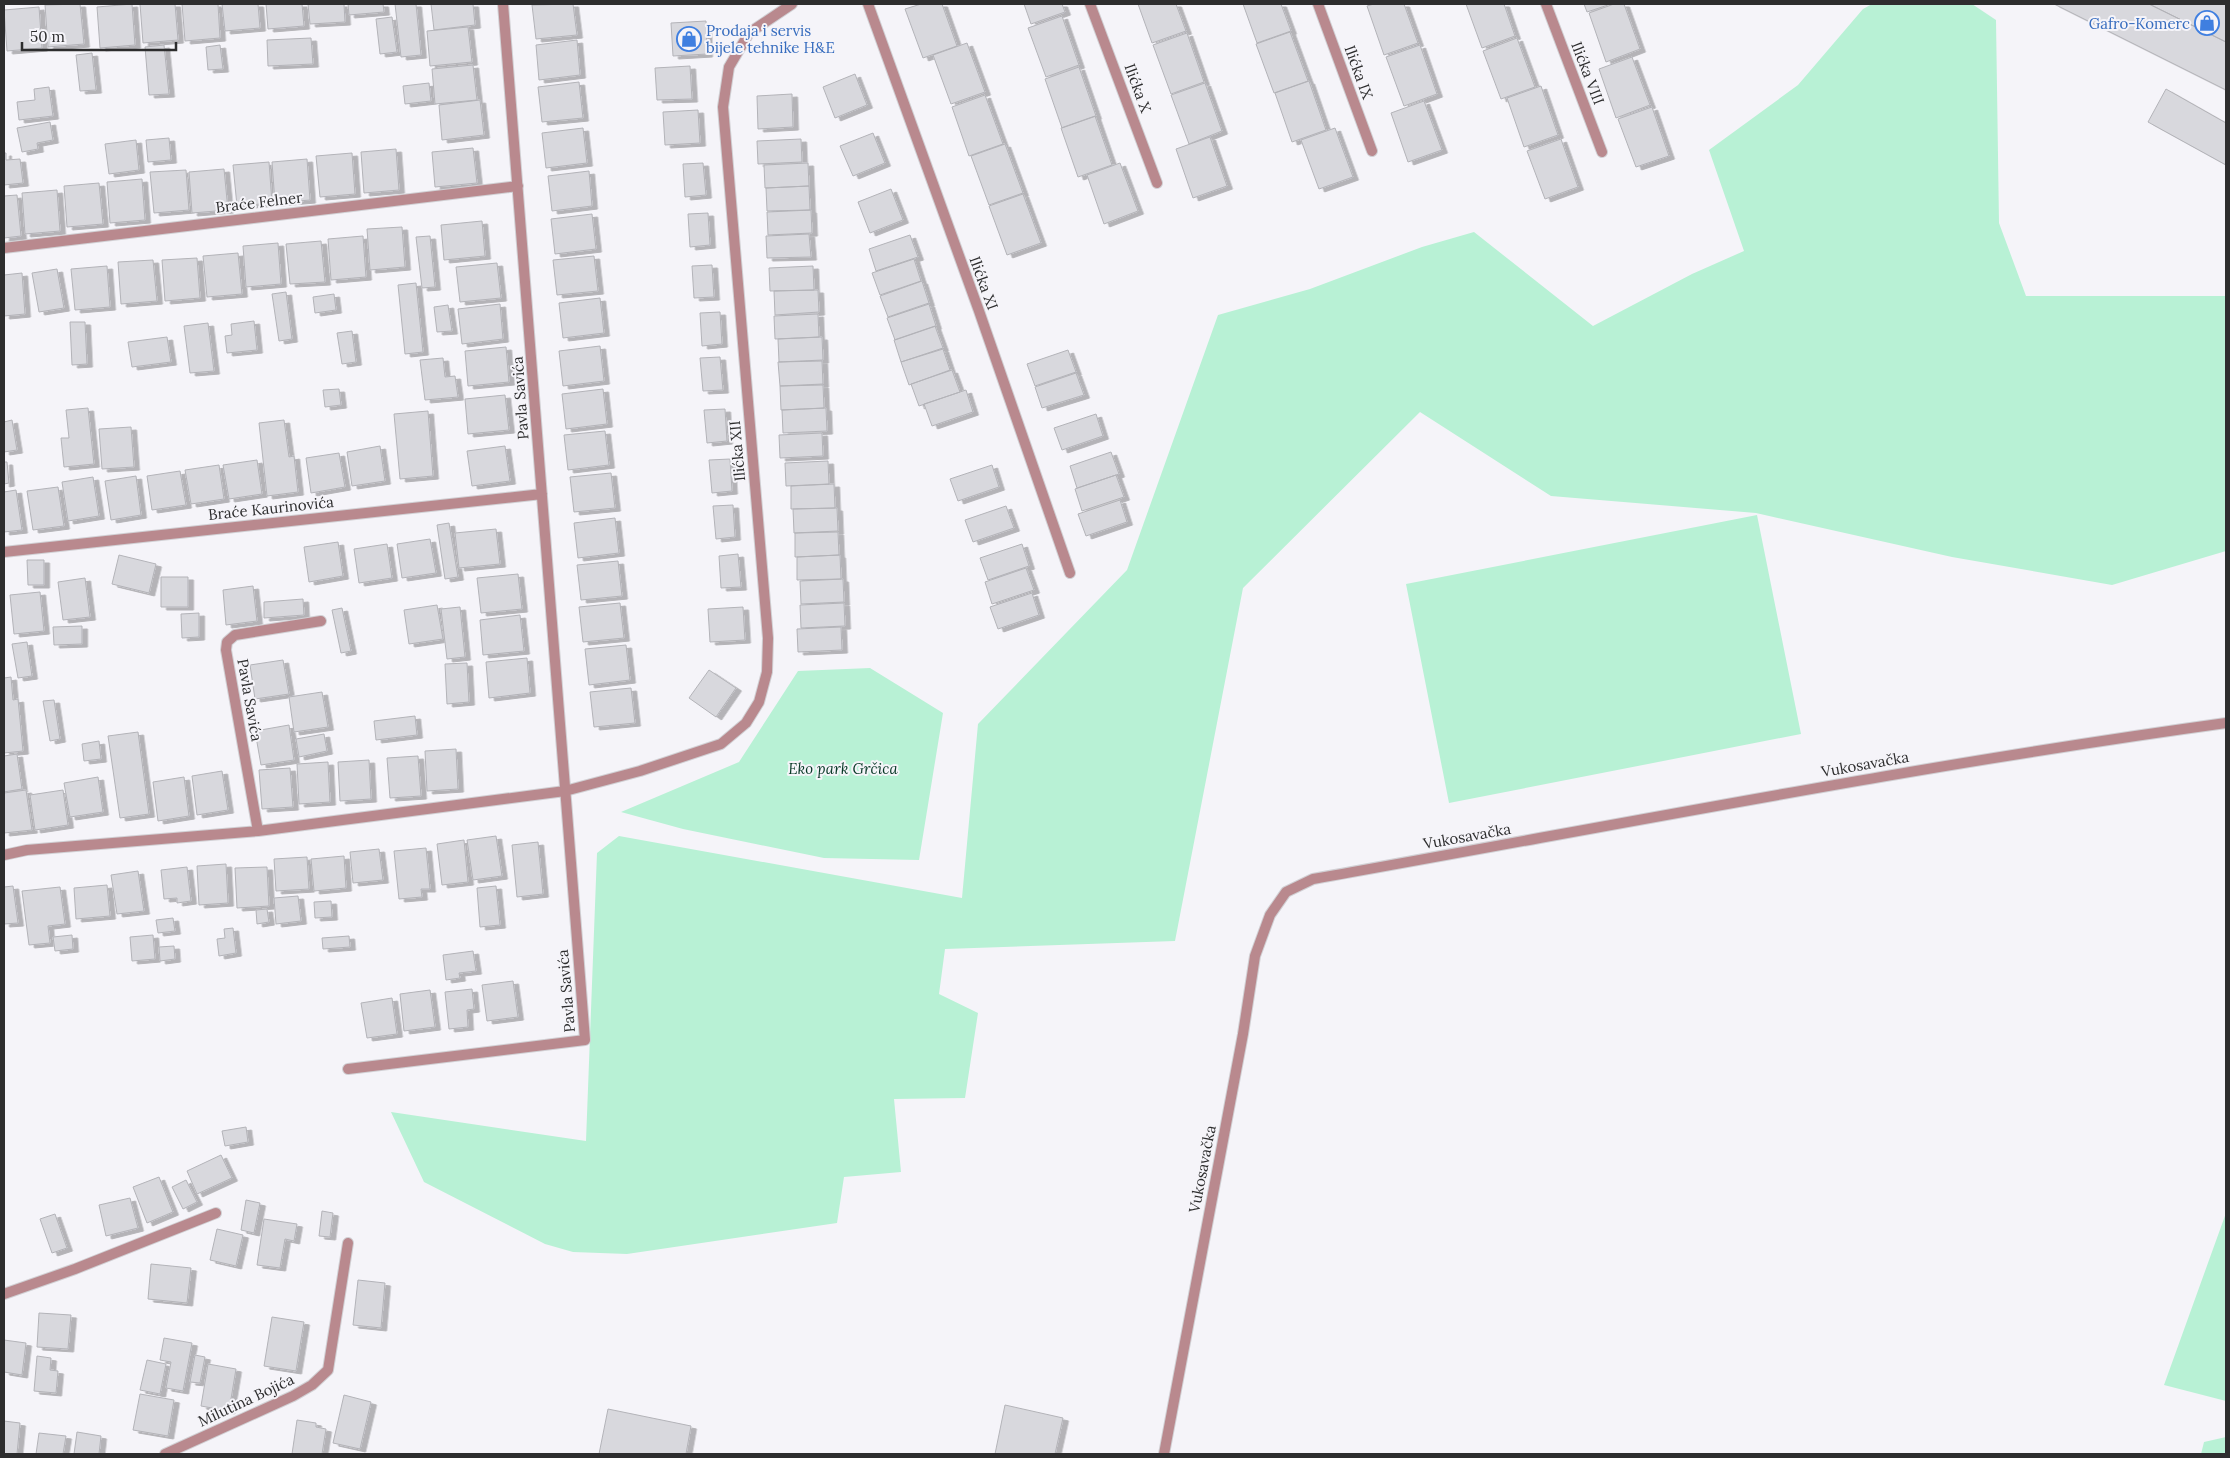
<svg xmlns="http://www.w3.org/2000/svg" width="2230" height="1458" font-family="Lora,serif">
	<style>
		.green { fill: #b8f1d5 }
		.building { fill: #d8d8dd; stroke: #b3b3b8; filter: url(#shadow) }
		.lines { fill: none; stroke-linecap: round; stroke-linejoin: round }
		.minor-casing { stroke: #d1d0d4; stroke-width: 12 }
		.tertiary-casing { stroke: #d1d0d4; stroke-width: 12 }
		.minor { stroke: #b9898e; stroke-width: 10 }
		.tertiary { stroke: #b9898e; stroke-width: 10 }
		.labels { text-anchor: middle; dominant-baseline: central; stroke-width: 4; stroke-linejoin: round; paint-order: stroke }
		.shop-label { font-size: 15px; fill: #366cbe; stroke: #f5f4f9; text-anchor: end }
		.street-label { font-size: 15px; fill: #2d2d2e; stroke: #f5f4f9 }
		.park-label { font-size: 15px; font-style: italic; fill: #063725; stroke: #f5f4f9 }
	</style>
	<defs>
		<filter id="shadow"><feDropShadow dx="5.5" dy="3" stdDeviation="0" flood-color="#0004"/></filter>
	</defs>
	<rect width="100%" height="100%" fill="#f5f4f9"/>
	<!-- green -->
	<path class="green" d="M1872,4H1972L1996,20L1999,223L2026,296H2226V551L2112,585L1952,557L1756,513L1551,496L1420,412L1243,588L1175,941L945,949L939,994L978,1013L965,1098L894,1099L901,1172L844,1177L837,1223L627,1254L573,1252L545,1244L424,1182L391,1112L586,1141L597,853L619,836L962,898L978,724L1127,570L1218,315L1310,289L1422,247L1474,232L1593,326L1692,274L1744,251L1709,150L1798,85L1863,9Z
		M1757,515L1801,734L1449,803L1406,584Z
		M870,668L943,713L919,860L824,858L683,829L621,812L739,762L798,671Z
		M2226,1213V1401L2164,1385Z
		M2226,1437V1454H2201L2204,1442Z"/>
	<!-- building -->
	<path class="building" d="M80,4L84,44L48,47L45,5Z
		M132,4L135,45L100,48L97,7Z
		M140,4H175L178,40L143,43Z
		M182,4H218L220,38L185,41Z
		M222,4H258L260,28L225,31Z
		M266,4H302L304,26L268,29Z
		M308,4H344L345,22L310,24Z
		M348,4H383L384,12L349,15Z
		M395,4H416L421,55L401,57Z
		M431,4H473L475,25L434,30Z
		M573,4L577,35L536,39L532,5Z
		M921,4H942L957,46L923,58L905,9Z
		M1024,4H1062L1065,12L1031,24Z
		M1138,4H1176L1186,31L1152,43Z
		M1243,4H1281L1291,31L1257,43Z
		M1374,4H1404L1418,43L1384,55L1367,6Z
		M1466,4H1504L1515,36L1482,48Z
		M1584,4H1611L1587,12Z
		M1614,4H1624L1640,49L1606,62L1589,13Z
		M2054,4H2149L2226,42V90Z
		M2149,4H2226V42Z
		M39,7L42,48L7,51L4,10Z
		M1062,16L1079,65L1046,77L1028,28Z
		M392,17L397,52L380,54L376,19Z
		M706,21L707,54L673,56L671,23Z
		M468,27L472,62L430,66L427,31Z
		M1290,32L1308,81L1274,93L1256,44Z
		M1187,33L1204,82L1171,94L1153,45Z
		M311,38L313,64L268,66L267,40Z
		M1517,38L1535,87L1501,99L1483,51Z
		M577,40L580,75L539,80L536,45Z
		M967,43L985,92L951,104L933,55Z
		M164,45L169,94L149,95L145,47Z
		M220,45L223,69L208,70L206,47Z
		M1420,45L1437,94L1404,106L1386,57Z
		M92,53L96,90L80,91L76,55Z
		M1632,57L1650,105L1616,118L1599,69Z
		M473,65L477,100L435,104L432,69Z
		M690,66L692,99L657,100L655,68Z
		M1079,67L1096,116L1062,128L1045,79Z
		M855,74L867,105L835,118L823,87Z
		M1309,81L1326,130L1292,142L1275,93Z
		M579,82L583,118L542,122L538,87Z
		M429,83L431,101L405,104L403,86Z
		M1205,83L1222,131L1189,144L1171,95Z
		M1541,86L1558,135L1524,147L1507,98Z
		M49,87L53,116L19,120L17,102L35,100L34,89Z
		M2166,89L2226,123V165L2148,122Z
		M792,94L793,127L758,129L757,96Z
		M985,95L1003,144L969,156L952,107Z
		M480,100L484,135L442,140L439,105Z
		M1424,101L1442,150L1408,162L1391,113Z
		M1652,107L1669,156L1636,167L1618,119Z
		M698,110L700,143L665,145L663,112Z
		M1095,116L1112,165L1078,177L1061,128Z
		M50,122L53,140L37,143L38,149L22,152L17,128Z
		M583,128L587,163L546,168L542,133Z
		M1335,128L1353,177L1319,189L1301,140Z
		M873,133L885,163L853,176L840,146Z
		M1210,137L1227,186L1193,198L1176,149Z
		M169,138L171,160L148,162L146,140Z
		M801,139L802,162L758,164L757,141Z
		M1561,139L1578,187L1545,199L1527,151Z
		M136,140L139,170L109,174L105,144Z
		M1005,144L1023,193L989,205L971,156Z
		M473,148L477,183L435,187L432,152Z
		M396,149L399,190L364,193L361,152Z
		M4,153H6V160L20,159L23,183L4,185Z
		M352,153L355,194L320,197L316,156Z
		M307,159L310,200L275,203L272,162Z
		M269,162L272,203L237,206L233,165Z
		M703,163L706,195L685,197L683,164Z
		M808,163L809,186L765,188L764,165Z
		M1120,163L1138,211L1104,224L1087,175Z
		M224,169L228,210L192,213L189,172Z
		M186,170L189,210L154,213L150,172Z
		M589,171L592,206L552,211L548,176Z
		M142,179L145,220L110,223L107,182Z
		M99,183L103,224L67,227L64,186Z
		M809,186L810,210L767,211L766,188Z
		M891,189L903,220L870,233L858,202Z
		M57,190L60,231L25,234L22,193Z
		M1023,194L1041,243L1007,255L989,206Z
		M17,195L21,236L4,238V196Z
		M811,210L812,233L768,235L767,212Z
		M708,213L710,245L690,247L688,214Z
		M592,214L596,249L555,254L551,219Z
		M482,221L485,256L444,260L441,225Z
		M402,227L405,267L370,270L367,229Z
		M809,234L811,257L767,258L766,236Z
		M910,235L918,257L876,271L869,249Z
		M363,236L366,277L331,280L328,239Z
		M430,236L435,287L422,288L416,237Z
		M321,241L325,282L290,284L286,244Z
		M278,243L281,284L246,287L243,246Z
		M238,253L242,294L207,297L203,256Z
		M594,256L598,291L557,295L553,260Z
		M197,258L200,298L165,301L162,260Z
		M914,259L921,281L880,295L872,273Z
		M153,260L157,301L121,304L118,262Z
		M497,263L501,298L460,302L456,267Z
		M712,265L714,297L694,298L692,266Z
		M107,266L110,307L75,310L71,269Z
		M813,266L814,290L770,291L769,268Z
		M57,269L64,308L39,312L32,273Z
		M22,273L25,314L4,316V275Z
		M922,281L929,303L888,317L880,296Z
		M416,283L423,352L405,354L398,285Z
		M818,290L819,312L775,315L774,291Z
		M286,292L292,339L279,341L272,294Z
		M334,294L336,310L315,313L313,297Z
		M600,298L604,333L563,338L559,303Z
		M500,304L503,339L462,344L458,309Z
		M929,304L936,326L895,340L887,318Z
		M448,305L452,331L437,332L434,307Z
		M720,312L722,344L702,346L700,313Z
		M818,314L819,337L775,339L774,316Z
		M254,321L257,350L227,353L225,336L232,335L231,324Z
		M70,322H85L87,364L72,365Z
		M208,323L214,371L190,373L184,326Z
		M935,326L943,348L901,362L894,340Z
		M352,331L356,362L342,364L337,333Z
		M167,337L171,362L132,367L128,342Z
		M822,337L823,360L779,362L778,339Z
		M600,346L604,381L563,386L559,351Z
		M506,347L509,382L468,386L465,351Z
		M943,349L950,370L909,385L901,362Z
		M1068,350L1076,372L1035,386L1027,364Z
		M720,357L723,390L703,391L700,358Z
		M443,358L445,377L455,376L458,397L425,400L420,360Z
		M822,361L823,384L780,386L778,362Z
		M952,370L960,392L919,406L911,384Z
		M1076,373L1084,395L1042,408L1035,387Z
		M823,385L824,408L781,410L780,386Z
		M339,389L341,405L325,407L323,390Z
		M603,389L607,424L566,429L562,394Z
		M966,390L973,412L932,426L924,404Z
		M505,395L509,430L468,434L465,399Z
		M88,408L94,464L64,467L61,438H69L66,410Z
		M826,408L827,431L783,433L782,410Z
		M725,409L727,441L707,443L704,410Z
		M428,411L433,476L400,479L394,414Z
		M1096,414L1103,436L1062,450L1054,428Z
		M12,420L17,450L4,452V422Z
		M284,420L289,457L294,456L298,492L267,496L259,423Z
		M131,427L134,467L102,469L99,429Z
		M605,431L609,465L568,470L564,435Z
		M822,433L823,456L780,458L779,435Z
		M380,446L385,481L352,486L347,452Z
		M505,446L510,481L472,486L467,451Z
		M1111,452L1119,474L1077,488L1070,466Z
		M339,453L345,487L311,493L306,458Z
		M730,459L732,491L712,493L709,460Z
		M257,460L262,494L229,499L223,465Z
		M828,461L829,484L786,486L785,463Z
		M4,462H7L9,483L4,484Z
		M219,465L224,499L191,504L185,470Z
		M992,465L999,487L958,501L950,479Z
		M180,471L186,505L152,510L147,476Z
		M611,473L615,508L574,512L570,477Z
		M1116,475L1124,497L1082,511L1075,489Z
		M136,476L141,515L111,520L105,481Z
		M93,477L99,516L68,521L62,482Z
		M834,484L835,508L791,509V486Z
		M58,487L64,526L33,530L27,491Z
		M16,490L22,530L4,532V492Z
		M1120,500L1127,522L1086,536L1078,514Z
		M733,505L735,537L716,539L713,506Z
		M1006,506L1014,528L973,542L965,520Z
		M837,508L838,531L794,533L793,509Z
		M615,518L619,553L578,558L574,523Z
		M449,523L458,577L445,579L437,525Z
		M496,529L500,564L459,568L455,533Z
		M838,532L839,555L795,557V533Z
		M430,539L436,573L402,578L397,544Z
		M338,542L343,576L309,582L304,547Z
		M387,544L392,578L359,583L354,549Z
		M1022,544L1029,566L988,580L980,558Z
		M738,554L741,587L721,588L719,556Z
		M119,555L156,564L149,593L112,584Z
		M840,555L841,579L797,580V557Z
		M27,560H44V585H28Z
		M618,561L622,596L581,600L577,565Z
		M1026,568L1034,590L992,604L985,582Z
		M518,574L522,609L481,613L477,578Z
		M161,577H188V607H161Z
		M85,578L90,617L63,620L58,582Z
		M843,579L844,602L801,604L800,581Z
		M253,586L257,621L226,625L223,590Z
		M40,592L44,631L14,634L10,595Z
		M1032,593L1039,615L998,629L990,607Z
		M303,599L304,615L264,618V602Z
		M620,603L624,638L583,642L579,607Z
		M844,603L845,626L801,628L800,605Z
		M437,605L443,639L409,644L404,610Z
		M460,607L465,657L447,659L441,609Z
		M743,607L745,640L710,642L708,609Z
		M342,608L351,651L341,653L332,610Z
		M199,613V637L182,638L181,614Z
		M520,615L524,651L483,655L480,620Z
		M82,626V644L54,645L53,627Z
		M841,627L842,650L798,652L797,629Z
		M27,642L32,676L18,678L12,644Z
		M626,645L630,680L589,685L585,649Z
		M527,658L530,693L489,698L486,662Z
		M283,660L289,694L255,699L250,665Z
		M467,663L469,702L447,704L445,664Z
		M709,670L736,688L716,717L689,698Z
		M11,677L13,700L18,699L23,751L4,753V678Z
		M631,688L635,723L594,727L590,692Z
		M322,692L328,727L294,732L289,697Z
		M54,700L60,739L50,741L43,701Z
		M415,716L417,735L376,740L374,721Z
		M289,725L294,760L261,765L255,731Z
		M138,732L149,814L120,818L108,736Z
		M324,734L327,751L299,757L296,739Z
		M99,741L101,759L84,761L82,744Z
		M456,749L458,789L427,791L425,751Z
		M17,754L22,789L4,792V756Z
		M418,756L421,796L390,798L387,758Z
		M369,760L371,799L340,801L338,762Z
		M328,762L330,802L299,804L297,764Z
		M290,768L293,807L262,809L259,770Z
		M222,771L228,810L197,815L192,776Z
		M98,777L103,812L70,817L64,783Z
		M184,777L189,816L158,821L153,782Z
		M26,790L32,830L4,833V793Z
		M63,790L68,825L35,830L30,795Z
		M496,836L502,876L473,880L467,840Z
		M464,840L468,882L442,885L437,844Z
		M538,842L543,894L517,897L512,845Z
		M426,848L430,889H421L422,897L399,899L394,851Z
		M379,849L383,880L353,883L350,852Z
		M344,856L346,888L314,891L311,859Z
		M307,857L309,889L276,891L274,859Z
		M226,864L228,903L199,905L197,866Z
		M187,867L191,901L177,903V898L164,899L161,870Z
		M267,867L269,906L237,908L235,868Z
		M138,871L144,911L117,914L111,875Z
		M107,885L110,916L76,919L74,888Z
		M13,886L18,923L4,924V887Z
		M496,886L500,925L480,927L477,888Z
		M60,887L65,924L48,926L50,943L29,945L22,891Z
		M298,896L301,921L276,924L274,898Z
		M331,901L332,917L315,918L314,902Z
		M267,909L269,922L257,924L256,910Z
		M173,918L175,931L158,933L156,920Z
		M233,928L236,953L219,956L217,939L225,938L224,929Z
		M72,935L73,949L55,951L53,937Z
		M153,935L155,959L132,961L130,937Z
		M349,936L350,947L323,949L322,938Z
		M174,946L175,959L160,961L159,947Z
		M473,951L476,971L459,973L460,978L446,980L443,955Z
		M513,981L518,1017L487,1021L482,985Z
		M472,989L474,1009L467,1010L468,1027L449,1029L445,992Z
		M430,990L435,1027L404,1031L400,994Z
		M392,998L397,1034L367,1038L361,1003Z
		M246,1127L248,1142L225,1146L222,1131Z
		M221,1155L232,1178L197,1194L187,1171Z
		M159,1177L173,1212L147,1223L133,1187Z
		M186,1180L197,1202L183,1209L172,1187Z
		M130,1198L138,1228L106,1236L99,1205Z
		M246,1200L260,1203L254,1233L241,1230Z
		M322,1211L333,1213L330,1237L319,1236Z
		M55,1214L67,1248L52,1253L40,1219Z
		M264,1219L297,1224L294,1241L285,1239L280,1268L257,1265Z
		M217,1229L243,1235L236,1266L210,1260Z
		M151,1264L191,1268L187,1303L148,1299Z
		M358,1280L385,1283L381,1328L353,1325Z
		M39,1313L71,1315L68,1349L37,1347Z
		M272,1317L304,1322L296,1371L264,1366Z
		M164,1338L192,1343L183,1391L166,1388L171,1362L160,1360Z
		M4,1340L26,1343L22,1375L4,1372Z
		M195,1355L205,1357L200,1383L190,1382Z
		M37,1356L51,1358L50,1370L58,1371L56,1393L34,1391Z
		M147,1360L166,1364L160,1394L140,1390Z
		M208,1364L236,1369L229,1411L201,1406Z
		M140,1394L174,1400L168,1436L133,1430Z
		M344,1395L371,1402L360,1449L333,1443Z
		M1005,1405L1063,1418L1055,1454H995Z
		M608,1409L691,1426L686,1454H599Z
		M297,1420L316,1423V1427L326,1429L322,1454H292Z
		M4,1421L20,1423L17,1454H4Z
		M77,1432L101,1436L99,1454H74Z
		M39,1433L66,1436L63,1454H36Z"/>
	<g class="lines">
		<defs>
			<path id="minor" d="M868,4L979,311L1070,573
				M1090,4L1157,183
				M1318,4L1372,151
				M1546,4L1602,152
				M4,248L518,186
				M4,552L542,494
				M258,831L226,650L227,642L235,635L321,621
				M4,855L27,850L258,831L565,791L640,771L721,744L746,723L759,702L767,672L768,638L723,107L729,67L749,33L792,4
				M348,1069L585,1040L503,4
				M4,1294L75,1269L216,1213
				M165,1454L293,1396L312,1385L328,1370L348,1243"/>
			<path id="tertiary" d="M1164,1454L1243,1034L1255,956L1270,915L1286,892L1313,879C1617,825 1920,765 2226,723"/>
		</defs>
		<!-- minor casing -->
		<use href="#minor" class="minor-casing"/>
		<!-- tertiary casing -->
		<use href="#tertiary" class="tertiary-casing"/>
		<!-- minor -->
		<use href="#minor" class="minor"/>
		<!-- tertiary -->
		<use href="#tertiary" class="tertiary"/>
	</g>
	<!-- icons -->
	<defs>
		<symbol id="shop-ring" viewBox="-11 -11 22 22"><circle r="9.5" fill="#f5f4f9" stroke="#3f7fe0" stroke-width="1.5"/><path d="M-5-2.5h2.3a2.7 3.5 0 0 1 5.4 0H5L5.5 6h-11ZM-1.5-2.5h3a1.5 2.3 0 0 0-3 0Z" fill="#3f7fe0"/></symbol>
	</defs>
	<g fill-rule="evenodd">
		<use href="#shop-ring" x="2193" y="9" width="28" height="28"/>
		<use href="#shop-ring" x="675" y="25" width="28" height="28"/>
	</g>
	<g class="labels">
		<!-- shop labels -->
		<g class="shop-label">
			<text x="2190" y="23">Gafro-Komerc</text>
			<text x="706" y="30" text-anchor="start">Prodaja i servis<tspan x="706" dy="17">bijele tehnike H&amp;E</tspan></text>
		</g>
		<!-- street labels -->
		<g class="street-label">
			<text transform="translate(1359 72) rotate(70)">Ilićka IX</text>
			<text transform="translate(1588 73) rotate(69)">Ilićka VIII</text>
			<text transform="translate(1138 88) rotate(70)">Ilićka X</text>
			<text transform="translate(259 202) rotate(-7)">Braće Felner</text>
			<text transform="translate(984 283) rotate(70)">Ilićka XI</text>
			<text transform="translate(520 398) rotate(-94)">Pavla Savića</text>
			<text transform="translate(737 451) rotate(-95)">Ilićka XII</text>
			<text transform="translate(271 508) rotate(-6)">Braće Kaurinovića</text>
			<text transform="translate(250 700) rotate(80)">Pavla Savića</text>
			<text transform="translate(1865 764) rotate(-10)">Vukosavačka</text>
			<text transform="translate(1467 836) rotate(-10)">Vukosavačka</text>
			<text transform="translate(566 991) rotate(-95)">Pavla Savića</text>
			<text transform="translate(1202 1169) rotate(-79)">Vukosavačka</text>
			<text transform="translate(246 1400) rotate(-25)">Milutina Bojića</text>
		</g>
		<!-- park labels -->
		<g class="park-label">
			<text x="843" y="768">Eko park Grčica</text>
		</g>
	</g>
	<!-- border -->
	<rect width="2230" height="1458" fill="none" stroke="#2d2d2e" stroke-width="10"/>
	<!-- scale -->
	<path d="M22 42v8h154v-8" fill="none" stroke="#2d2d2e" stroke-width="2.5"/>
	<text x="30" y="42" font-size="15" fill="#2d2d2e" stroke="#f5f4f9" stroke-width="4" paint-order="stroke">50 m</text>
</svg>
